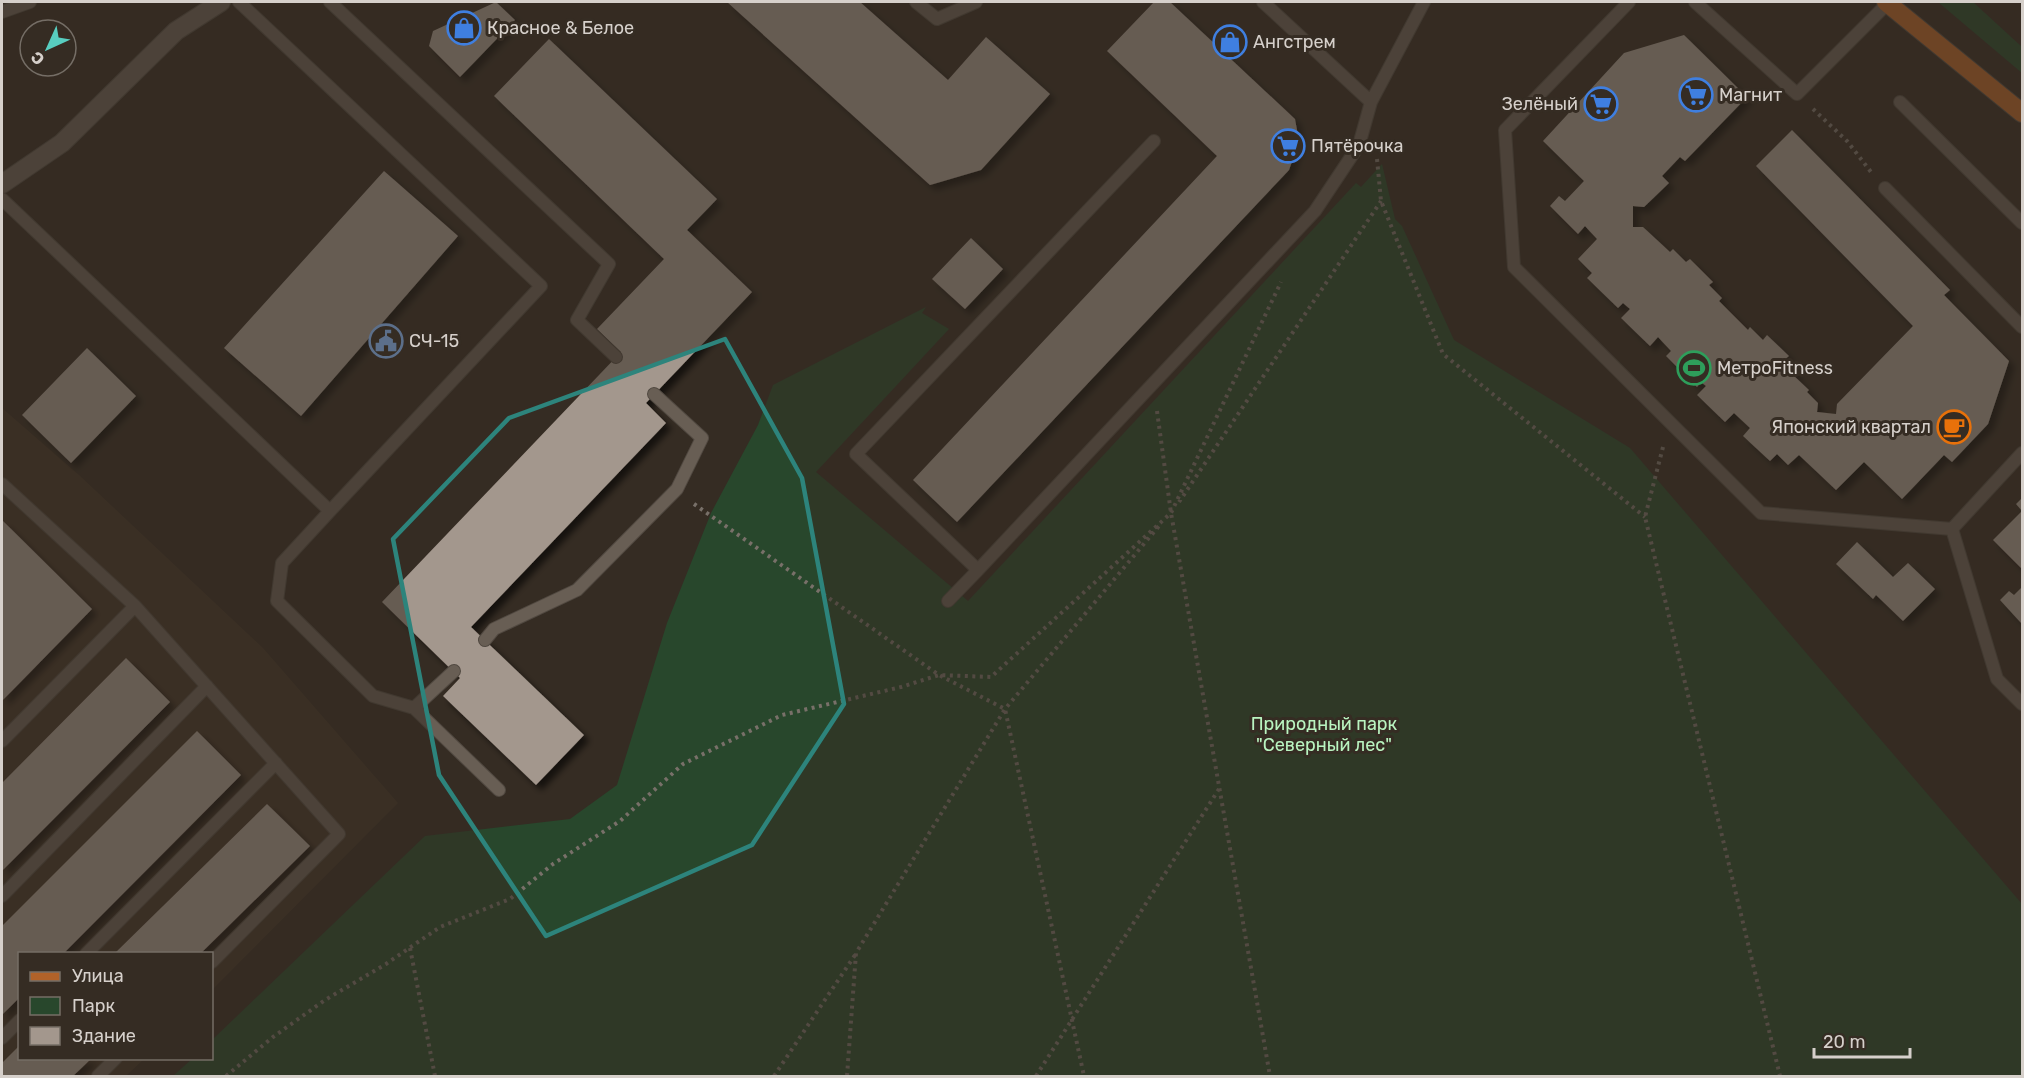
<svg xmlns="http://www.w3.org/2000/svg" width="2024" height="1078" font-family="Rubik,sans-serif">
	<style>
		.built { fill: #423427 }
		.green { fill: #28472c }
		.building { fill: #a3978d; filter: url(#shadow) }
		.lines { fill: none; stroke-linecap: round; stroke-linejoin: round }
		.service-casing { stroke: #514941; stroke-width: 14 }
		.minor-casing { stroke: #514941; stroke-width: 20 }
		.primary-casing { stroke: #514941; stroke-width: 20 }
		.path { stroke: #787069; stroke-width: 4; stroke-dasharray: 3 4.5; stroke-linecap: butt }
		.service { stroke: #685e54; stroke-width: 12 }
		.minor { stroke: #685e54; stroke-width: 18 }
		.primary { stroke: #b16229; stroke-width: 18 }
		.marked { fill: none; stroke: #2d847c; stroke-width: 4.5; stroke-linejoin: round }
		.labels { text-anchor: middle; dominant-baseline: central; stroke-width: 6; stroke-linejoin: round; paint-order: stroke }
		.poi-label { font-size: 18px; fill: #d6d0cb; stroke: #352c23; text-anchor: start }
		.park-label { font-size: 18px; fill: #b9f4c0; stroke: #352c23 }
	</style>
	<defs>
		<filter id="shadow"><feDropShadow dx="5.5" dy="5.5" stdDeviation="3" flood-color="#0009"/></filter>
	</defs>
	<rect width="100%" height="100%" fill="#352c23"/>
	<!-- built -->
	<path class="built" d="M2,408L79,475L263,648L398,803L212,990V954H20V1058L144,1059L126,1076H2Z"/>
	<!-- green -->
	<path class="green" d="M1938,2H1973L2022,47V73Z
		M1382,164L1395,219L1402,226L1454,340L1630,448L2022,904V1076H173L192,1059L212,1058V1040L425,836L570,819L617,785L667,623L711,513L758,425L773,385L926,307L922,313L949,329L816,472L968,601L1356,183L1361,187Z"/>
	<!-- building -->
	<path class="building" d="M496,2L515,20L460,77L429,46L433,31Z
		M727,2H860L948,80L986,37L1050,94L981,170L930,185Z
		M1154,2H1170L1295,119L1299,141L1289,170L957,522L913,480L1217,156L1107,51Z
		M1684,35L1747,97L1685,161L1680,157L1662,176L1669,183L1644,207L1633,206V227H1643L1670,252L1673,249L1686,262L1690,259L1713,282L1709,285L1722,298L1719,301L1748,330L1750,327L1763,340L1767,335L1789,356L1784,360L1797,373L1794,376L1809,390L1807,392L1818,403L1817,412L1836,414L1837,404L1913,326L1756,166L1792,130L1950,290L1944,295L2009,361L1988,424L1952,462L1944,455L1902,499L1864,462L1836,490L1799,455L1788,465L1777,454L1770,461L1743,436L1750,428L1734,413L1725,422L1697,395L1706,386L1701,382L1697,387L1666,356L1671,351L1658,337L1650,346L1621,318L1630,309L1623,303L1618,308L1587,278L1592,273L1578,259L1597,239L1585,226L1578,234L1550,206L1559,196L1565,201L1584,181L1543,141L1624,53Z
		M549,39L717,199L687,230L752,292L646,403L666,423L471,627L584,735L536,785L443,696L460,678L382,602L621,352L597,329L664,259L494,96Z
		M384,171L458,236L301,416L224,348Z
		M971,238L1003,269L965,309L932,279Z
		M87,348L136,396L71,463L22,415Z
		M2022,498V569L1993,540L2022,511L2016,504Z
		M2,520L92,609L2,701Z
		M1857,542L1893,577L1908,563L1935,589L1903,621L1876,595L1873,599L1836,564Z
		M2022,587V624L2000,600L2009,591L2014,595Z
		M126,658L170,702L2,871V783Z
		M197,731L241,775L63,954H20V997L2,1015V926Z
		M267,804L310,846L200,954H114Z
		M20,1045V1058H92L73,1076H2V1063Z"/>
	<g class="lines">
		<defs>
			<path id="service" d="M330,2L609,264L577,320L616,357
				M916,2L937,19L976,2
				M1263,2L1371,102
				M1629,2L1505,130L1514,267L1761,513L1952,529L2022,453
				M1695,2L1797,94L1888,3
				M2,12L30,2
				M1900,102L2022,223
				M1154,141L856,454L978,570L1315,211L1359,145L1371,102L1424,2
				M1885,188L2022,327
				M2,199L330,511L541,286L239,2
				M2,484L135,606L339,834L212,962
				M330,511L282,563L277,601L373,696L414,708L454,671
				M1952,529L1997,679L2022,704
				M948,601L978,570
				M485,640L494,629L577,590L677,489L702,438L654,394
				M414,708L499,790
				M2,741L135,606
				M2,896L207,686
				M86,954L276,763
				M2,1038L20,1020
				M98,1076L116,1058"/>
			<path id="minor" d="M2,184L62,143L176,31L221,2"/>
			<path id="primary" d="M1886,2L2022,113"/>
		</defs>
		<!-- service casing -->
		<use href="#service" class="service-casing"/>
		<!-- minor casing -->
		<use href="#minor" class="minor-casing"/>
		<!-- primary casing -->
		<use href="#primary" class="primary-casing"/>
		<!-- path -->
		<path class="path" d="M1813,109L1847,141L1871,172
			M1377,159L1381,201L1443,354L1645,517
			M1157,411L1171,513L1270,1076
			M1663,447L1645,517L1780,1076
			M1179,502L1381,201
			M694,504L939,675L1005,709L1084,1076
			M410,948L435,1076
			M226,1076L273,1037L325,1000L386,964L440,927L510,899L553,864L620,821L683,764L782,715L901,687L939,675L991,677L1171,513L1281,282
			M774,1076L855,955
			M847,1076L856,953L1005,709L1159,526
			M1036,1076L1219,789"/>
		<!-- service -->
		<use href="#service" class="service"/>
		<!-- minor -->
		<use href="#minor" class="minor"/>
		<!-- primary -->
		<use href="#primary" class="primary"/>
	</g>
	<!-- marked area -->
	<path d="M0 0H2024V1078H0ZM725,339L802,478L844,704L752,845L546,936L439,775L393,539L509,418Z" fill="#352c23" fill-opacity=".55" fill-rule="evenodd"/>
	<path class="marked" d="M725,339L802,478L844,704L752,845L546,936L439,775L393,539L509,418Z"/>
	<!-- icons -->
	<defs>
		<symbol id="shop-ring" viewBox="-11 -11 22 22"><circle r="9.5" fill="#352c23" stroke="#3f7fe0" stroke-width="1.5"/><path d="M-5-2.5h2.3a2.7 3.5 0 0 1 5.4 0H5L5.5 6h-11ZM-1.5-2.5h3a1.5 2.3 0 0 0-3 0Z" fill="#3f7fe0"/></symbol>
		<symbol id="supermarket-ring" viewBox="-11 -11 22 22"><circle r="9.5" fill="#352c23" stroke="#3f7fe0" stroke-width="1.5"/><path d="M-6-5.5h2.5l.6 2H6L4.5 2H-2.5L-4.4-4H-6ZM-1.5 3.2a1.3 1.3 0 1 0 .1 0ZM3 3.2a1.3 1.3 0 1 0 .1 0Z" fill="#3f7fe0"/></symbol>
		<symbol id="civic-ring" viewBox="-11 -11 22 22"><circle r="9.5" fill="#352c23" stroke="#5c6f8a" stroke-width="1.5"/><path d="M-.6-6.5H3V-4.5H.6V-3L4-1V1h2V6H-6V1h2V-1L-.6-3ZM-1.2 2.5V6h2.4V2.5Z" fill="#5c6f8a"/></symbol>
		<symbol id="stadium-ring" viewBox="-11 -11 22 22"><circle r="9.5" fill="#352c23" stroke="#2e9e5b" stroke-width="1.5"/><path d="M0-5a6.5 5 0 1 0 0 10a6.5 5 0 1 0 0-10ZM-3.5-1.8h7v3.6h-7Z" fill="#2e9e5b"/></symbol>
		<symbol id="cafe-ring" viewBox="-11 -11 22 22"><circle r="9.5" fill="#352c23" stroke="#e8710a" stroke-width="1.5"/><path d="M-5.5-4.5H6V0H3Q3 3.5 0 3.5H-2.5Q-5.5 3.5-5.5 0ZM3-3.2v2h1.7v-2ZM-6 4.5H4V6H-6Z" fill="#e8710a"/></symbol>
	</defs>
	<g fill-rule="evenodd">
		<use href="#shop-ring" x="445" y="9" width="38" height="38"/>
		<use href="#shop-ring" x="1211" y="23" width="38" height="38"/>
		<use href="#supermarket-ring" x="1677" y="76" width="38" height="38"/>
		<use href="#supermarket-ring" x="1582" y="85" width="38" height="38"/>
		<use href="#supermarket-ring" x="1269" y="127" width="38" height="38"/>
		<use href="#civic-ring" x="367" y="322" width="38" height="38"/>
		<use href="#stadium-ring" x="1675" y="349" width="38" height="38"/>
		<use href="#cafe-ring" x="1935" y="408" width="38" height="38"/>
	</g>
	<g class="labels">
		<!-- poi labels -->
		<g class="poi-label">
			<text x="487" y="28">Красное &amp; Белое</text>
			<text x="1253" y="42">Ангстрем</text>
			<text x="1719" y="95">Магнит</text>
			<text x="1578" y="104" text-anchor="end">Зелёный</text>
			<text x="1311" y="146">Пятёрочка</text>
			<text x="409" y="341">СЧ-15</text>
			<text x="1717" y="368">МетроFitness</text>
			<text x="1931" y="427" text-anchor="end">Японский квартал</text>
		</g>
		<!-- park labels -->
		<g class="park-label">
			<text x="1324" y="724">Природный парк<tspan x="1324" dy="21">"Северный лес"</tspan></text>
		</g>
	</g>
	<!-- border -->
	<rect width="2024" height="1078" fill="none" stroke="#d6d0cb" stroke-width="6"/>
	<!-- legend -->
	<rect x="18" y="952" width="195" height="108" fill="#352c23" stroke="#756e66" stroke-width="1.5"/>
	<rect x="30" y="972" width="30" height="9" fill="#b16229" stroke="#756e66" stroke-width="1.5"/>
	<text x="72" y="982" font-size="18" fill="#d6d0cb">Улица</text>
	<rect x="30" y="997" width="30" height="18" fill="#28472c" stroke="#756e66" stroke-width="1.5"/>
	<text x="72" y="1012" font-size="18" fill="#d6d0cb">Парк</text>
	<rect x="30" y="1027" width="30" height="18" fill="#a3978d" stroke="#756e66" stroke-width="1.5"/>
	<text x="72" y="1042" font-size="18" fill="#d6d0cb">Здание</text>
	<!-- north arrow -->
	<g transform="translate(48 48) rotate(225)"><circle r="28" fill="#352c23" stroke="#756e66" stroke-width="1.5"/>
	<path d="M0-4.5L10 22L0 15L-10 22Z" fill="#58cec0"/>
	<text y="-9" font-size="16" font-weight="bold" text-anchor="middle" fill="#d6d0cb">С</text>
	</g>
	<!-- scale -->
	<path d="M1814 1048v9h96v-9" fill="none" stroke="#d6d0cb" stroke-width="3"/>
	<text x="1823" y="1048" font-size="18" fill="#d6d0cb" stroke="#352c23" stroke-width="4.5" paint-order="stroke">20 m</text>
</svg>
